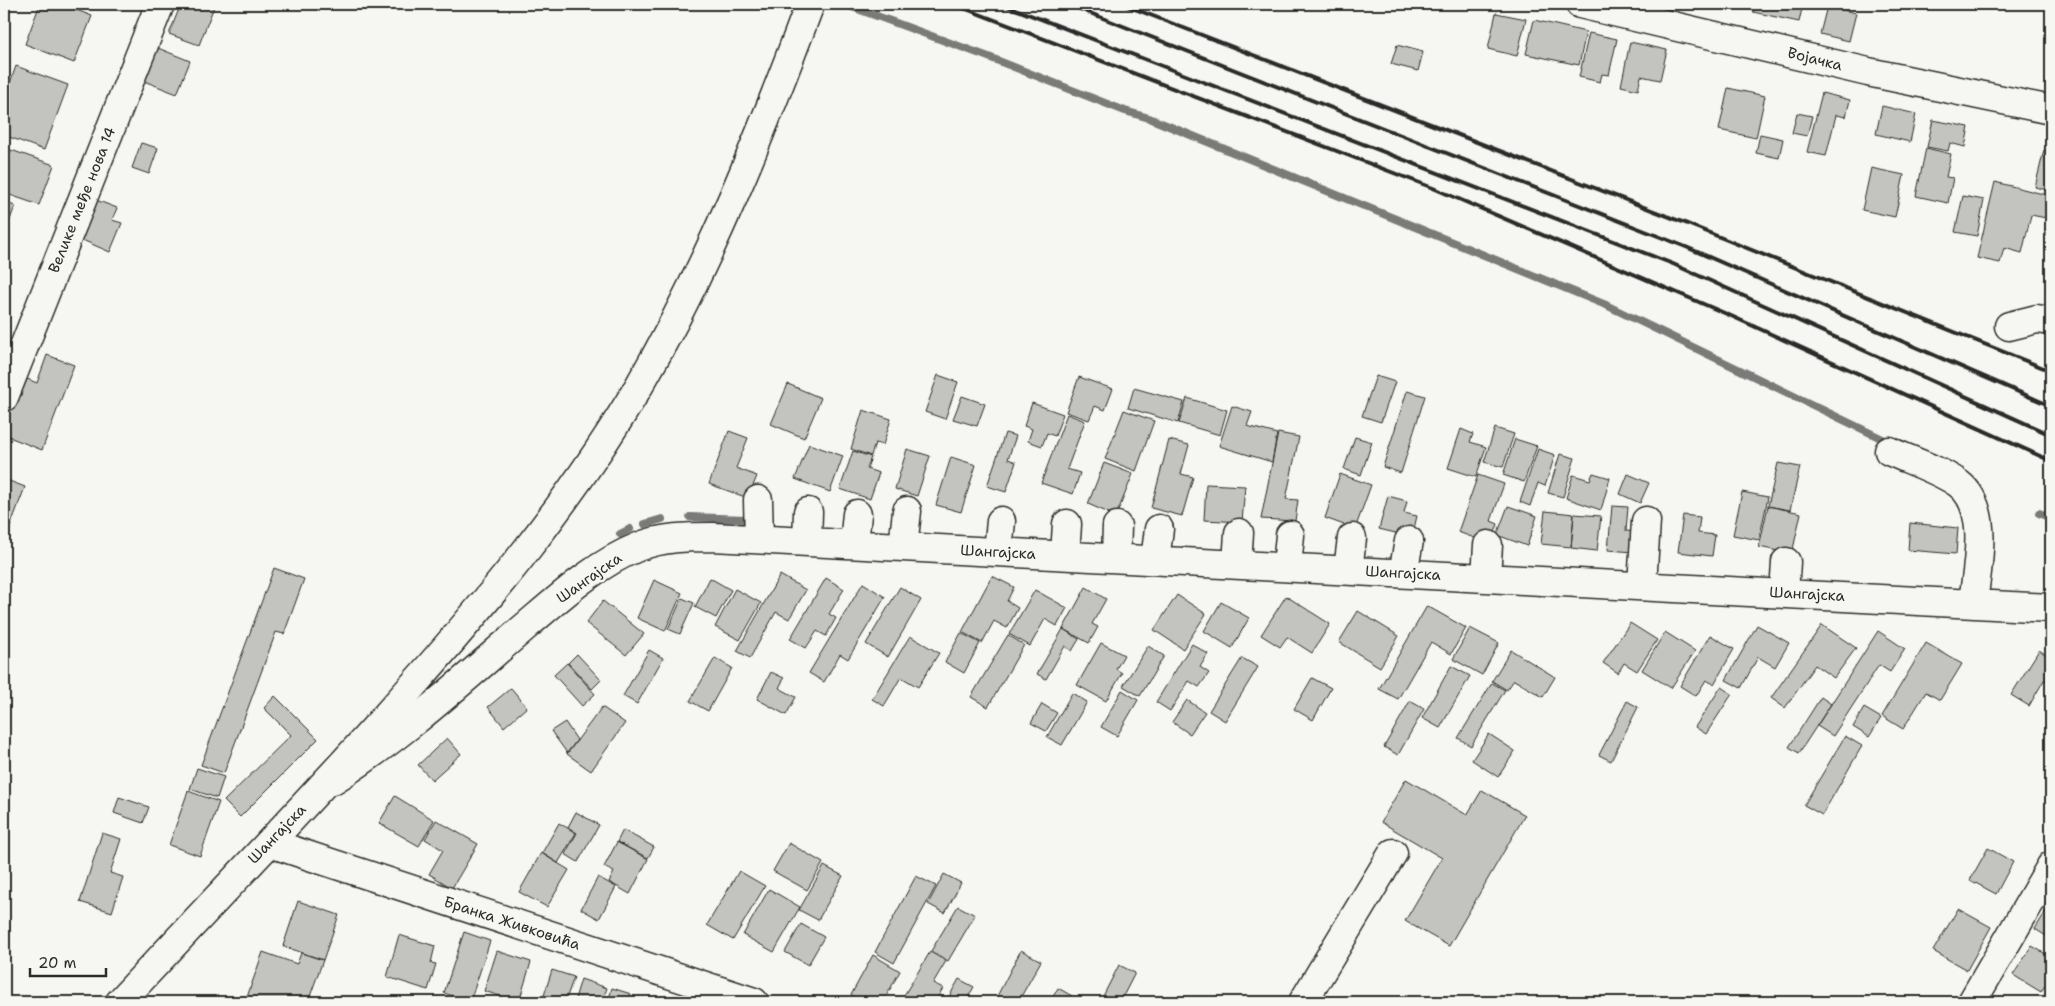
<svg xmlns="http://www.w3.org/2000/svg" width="2055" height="1006" font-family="'Shantell Sans',sans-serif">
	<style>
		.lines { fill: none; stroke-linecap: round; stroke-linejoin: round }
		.stream { stroke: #7a7a78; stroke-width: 8 }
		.building { fill: #c3c3c0; stroke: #2b2b2b }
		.minor-casing { stroke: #2b2b2b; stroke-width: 31 }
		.major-casing { stroke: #2b2b2b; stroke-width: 31 }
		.minor { stroke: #f6f6f2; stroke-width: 28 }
		.major { stroke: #f6f6f2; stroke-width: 28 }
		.rail { stroke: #2b2b2b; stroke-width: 4 }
		.labels { text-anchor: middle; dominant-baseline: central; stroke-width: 5; stroke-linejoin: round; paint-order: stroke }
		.street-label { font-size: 15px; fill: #2b2b2b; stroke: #f6f6f2 }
	</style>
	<rect width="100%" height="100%" fill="#f6f6f2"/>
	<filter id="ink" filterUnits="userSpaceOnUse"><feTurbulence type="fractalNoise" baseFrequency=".02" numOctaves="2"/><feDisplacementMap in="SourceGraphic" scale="10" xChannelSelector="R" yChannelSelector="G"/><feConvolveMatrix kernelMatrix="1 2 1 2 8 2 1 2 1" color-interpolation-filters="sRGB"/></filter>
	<g filter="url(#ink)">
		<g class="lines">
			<!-- stream -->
			<path class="stream" d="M844,4L986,56L1125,111L1149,118L1606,305L1891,443
				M2039,513L2051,518
				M690,517L747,519
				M645,524L662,519
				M620,534L630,529"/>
		</g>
		<!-- building -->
		<path class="building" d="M40,4H61L92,16L74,63L25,44Z
			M181,4H215L199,45L169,34Z
			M1755,4H1803L1799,22L1753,12Z
			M1827,6L1856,13L1849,41L1820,34Z
			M1496,13L1526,19L1517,56L1488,49Z
			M1534,20L1586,32L1579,65L1526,54Z
			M1589,33L1617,39L1609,75L1602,74L1600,82L1579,77Z
			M1630,42L1667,50L1660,80L1641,76L1638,90L1621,86Z
			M1397,45L1423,52L1418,71L1391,64Z
			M153,46L190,61L177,94L139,79Z
			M16,66L68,85L44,150L4,135V100Z
			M1728,88L1765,96L1756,138L1719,130Z
			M1822,93L1850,100L1846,117L1836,115L1826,156L1807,152Z
			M1882,106L1916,114L1910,142L1876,134Z
			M1797,113L1812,116L1807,136L1792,133Z
			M1933,120L1969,127L1965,147L1950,143L1948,151L1927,147Z
			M1760,134L1783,139L1779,158L1756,153Z
			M141,143L158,148L149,174L132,168Z
			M1926,148L1951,154L1946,177L1953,178L1948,203L1916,196Z
			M11,150L54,165L39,205L4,193V170Z
			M2044,150L2051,151V191L2035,187Z
			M1871,168L1904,175L1895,217L1862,210Z
			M1995,182L2051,196V219L2031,215L2022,253L2004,248L2000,263L1977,258Z
			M1963,196L1984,200L1977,236L1955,232Z
			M96,200L117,208L112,220L122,223L110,252L80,239Z
			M4,202L15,206L7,228L4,227Z
			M47,355L74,365L42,450L4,435V421L20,376L37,383Z
			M938,375L958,382L945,419L925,412Z
			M1376,376L1395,382L1381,422L1362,416Z
			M1079,377L1113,389L1105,410L1095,406L1089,420L1066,412Z
			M788,384L821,398L804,438L771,424Z
			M1134,388L1184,402L1178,423L1128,408Z
			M1407,391L1425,396L1401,473L1383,467Z
			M962,396L985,404L977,426L953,419Z
			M1187,398L1227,410L1220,435L1179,423Z
			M1032,403L1063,414L1055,436L1047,433L1042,446L1028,441L1032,429L1024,426Z
			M1232,406L1252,412L1247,426L1277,434L1272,462L1219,446Z
			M863,410L891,419L883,445L875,443L871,456L851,449Z
			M1124,410L1154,421L1136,471L1105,459Z
			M1067,414L1085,421L1067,469L1080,473L1073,494L1041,483Z
			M1495,428L1514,434L1503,467L1484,462Z
			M1461,429L1473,434L1470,442L1486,447L1476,477L1448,468Z
			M729,431L748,438L736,468L757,476L748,498L709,484Z
			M1005,433L1016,436L1008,459L1016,462L1006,492L987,486Z
			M1278,433L1299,437L1286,499L1298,500L1295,521L1261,519Z
			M1355,437L1372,442L1361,475L1344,469Z
			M1515,439L1537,446L1524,482L1503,475Z
			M1169,440L1189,445L1181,474L1193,477L1182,516L1151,508Z
			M809,444L843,456L830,492L795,479Z
			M907,449L930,456L917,496L895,489Z
			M1538,449L1555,455L1545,486L1538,483L1530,506L1520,502Z
			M853,451L871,457L867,469L879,473L870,499L840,489Z
			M1560,454L1575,458L1563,497L1548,493Z
			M951,457L976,465L961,512L936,505Z
			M1104,463L1133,474L1116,516L1088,504Z
			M1778,463L1800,467L1790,510L1768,506Z
			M1593,473L1610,478L1601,510L1566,498L1573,475L1590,480Z
			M1340,474L1371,485L1355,529L1325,518Z
			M1628,474L1649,483L1640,503L1620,494Z
			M1478,475L1504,484L1491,521L1498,524L1491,544L1458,532Z
			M4,479L25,487L4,543Z
			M1206,484L1245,486L1242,522L1204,520Z
			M1742,492L1768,497L1759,540L1733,535Z
			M1388,496L1407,501L1404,513L1417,516L1412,537L1379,529Z
			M1508,506L1537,516L1527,546L1497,535Z
			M1612,506L1628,507L1626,531L1636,532L1634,552L1608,550Z
			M1768,506L1801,513L1792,554L1759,547Z
			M1545,511L1574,514L1571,547L1541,544Z
			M1574,514L1601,516L1597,551L1571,548Z
			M1683,515L1700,517L1698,533L1715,535L1712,556L1678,552Z
			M1910,523L1958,528L1956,554L1908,550Z
			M274,568L304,579L284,634L276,632L224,773L201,765Z
			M780,575L806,590L789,619L776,612L750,658L737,651Z
			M992,576L1014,587L1007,601L1018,608L1007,628L994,621L982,643L962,632Z
			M710,578L731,590L716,618L695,607Z
			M826,578L844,589L829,614L836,618L826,636L817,631L806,648L790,639Z
			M654,580L682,593L665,631L637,618Z
			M863,583L885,597L848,659L840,654L824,682L809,673Z
			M900,587L921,600L888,657L866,644Z
			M1086,587L1106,599L1092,624L1098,627L1089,643L1063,629Z
			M735,589L761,603L740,640L715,627Z
			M1035,590L1067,608L1057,626L1045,619L1030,646L1009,634Z
			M1177,595L1206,614L1183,649L1154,630Z
			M1286,596L1330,624L1312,653L1287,637L1280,647L1261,635Z
			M682,598L694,603L680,634L668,629Z
			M603,601L644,634L626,655L586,623Z
			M1221,602L1249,618L1232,648L1204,631Z
			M1427,606L1466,628L1451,654L1431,642L1398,699L1379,689Z
			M1358,611L1399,636L1380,667L1339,642Z
			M1630,623L1657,640L1637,671L1624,663L1618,673L1603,663Z
			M1757,625L1789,643L1775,667L1758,657L1741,688L1726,680Z
			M1822,625L1856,648L1834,678L1815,665L1785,708L1771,698Z
			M1470,628L1499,643L1482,675L1453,659Z
			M1063,629L1079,639L1072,651L1065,646L1046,679L1037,674Z
			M1878,631L1905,649L1890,672L1879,665L1833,736L1817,726Z
			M1665,632L1695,651L1671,688L1642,670Z
			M961,633L980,643L964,673L945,662Z
			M1008,635L1024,645L988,707L971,697Z
			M1710,635L1734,649L1714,684L1706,680L1696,696L1680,686Z
			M910,636L939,653L918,687L901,677L884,706L872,699Z
			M1101,643L1124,655L1116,669L1122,673L1106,701L1077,685Z
			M1926,643L1962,664L1940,700L1926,692L1903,729L1882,716Z
			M1192,644L1208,654L1200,667L1209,673L1199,687L1189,681L1170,711L1156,702Z
			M1148,646L1164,656L1140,696L1123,686Z
			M649,650L663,658L637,704L623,696Z
			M1511,650L1555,677L1543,697L1514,680L1507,690L1492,681Z
			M2039,650L2051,658V684L2044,680L2029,706L2011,695Z
			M577,654L601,680L592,689L568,663Z
			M715,658L732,668L708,711L690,701Z
			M1242,658L1258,667L1225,721L1209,711Z
			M567,663L595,694L582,706L554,675Z
			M1451,666L1470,676L1440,728L1422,718Z
			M771,672L784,678L779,688L796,697L786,715L757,699Z
			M1312,678L1331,688L1313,720L1294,709Z
			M1492,683L1505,690L1471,746L1458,738Z
			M1721,687L1732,694L1706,734L1695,727Z
			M511,688L527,707L504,727L488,707Z
			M1122,690L1138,700L1117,736L1101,727Z
			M1072,693L1087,702L1062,745L1047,737Z
			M275,696L318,739L240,817L224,801L291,735L264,708Z
			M1821,697L1831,704L1799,753L1789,747Z
			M1187,700L1205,712L1190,734L1172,722Z
			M1410,701L1424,709L1398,755L1384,747Z
			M1627,701L1638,707L1611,761L1599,755Z
			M1042,704L1057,713L1046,731L1031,723Z
			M602,707L625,723L591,771L567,754Z
			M1864,708L1881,718L1869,737L1853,727Z
			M565,722L577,740L567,753L551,731Z
			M1489,734L1515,751L1498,777L1472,760Z
			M1845,736L1862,746L1822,815L1804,805Z
			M447,738L461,754L432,780L418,765Z
			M197,768L224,777L217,798L190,789Z
			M1406,779L1467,815L1482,790L1525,815L1449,946L1405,921L1442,858L1381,822Z
			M188,791L219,802L200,856L169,845Z
			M395,796L434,820L419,846L379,823Z
			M119,797L149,807L143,823L114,813Z
			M576,812L599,825L578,862L565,854L577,833L568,827Z
			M436,820L478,844L452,888L429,874L443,850L425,839Z
			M559,823L576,833L558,863L542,853Z
			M623,830L654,847L648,858L617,842Z
			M102,833L121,839L110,873L123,877L112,912L80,902Z
			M617,842L648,859L630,894L609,882L614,872L604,867Z
			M789,843L823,863L807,890L773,871Z
			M1988,848L2013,862L1996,894L1970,880Z
			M541,853L569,870L547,907L519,892Z
			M824,866L843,876L818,920L799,910Z
			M739,871L765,886L733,940L707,925Z
			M944,874L961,883L945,913L928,904Z
			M916,876L936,886L894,963L875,952Z
			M598,877L616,887L599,919L581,909Z
			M769,889L800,907L774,952L743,935Z
			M298,901L339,915L323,960L283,946Z
			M2051,903V939L2035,929Z
			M958,906L975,915L948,961L931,951Z
			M1958,909L1991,927L1967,970L1933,951Z
			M801,924L824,937L808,965L785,952Z
			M464,932L490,941L470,1002L444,993Z
			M399,935L435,946L431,963L436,964L428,990L387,977Z
			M2032,946L2051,957V976L2041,992L2013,975Z
			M1021,950L1041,961L1018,1002H994Z
			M497,951L531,962L519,1002L484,991Z
			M263,952L297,964L301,953L323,960L308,1002H284L278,1000L277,1002H262L247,997Z
			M930,952L946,961L933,983L943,988L935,1002H900Z
			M873,955L900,971L883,1002H864L851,995Z
			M1119,965L1135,973L1120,1002H1100Z
			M552,970L574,977L565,1002H542Z
			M581,979L607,988L602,1002L592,1001V1002H574Z
			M959,979L974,987L965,1002H946Z
			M612,988L631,994L629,1002H608Z
			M1058,988L1072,996L1068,1002H1050Z
			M247,997L263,1002H245Z"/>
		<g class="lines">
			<defs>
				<path id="minor" d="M1580,4L1868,72L2051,110
					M2009,326L2037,319L2051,321
					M4,397L160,4
					M1889,451C1909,460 1942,471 1959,484C1991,509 1977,568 1973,602
					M758,500L759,539
					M807,542L808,512
					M854,544L857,514
					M903,547L907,511
					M998,551L1001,521
					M1065,555L1067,524
					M1116,558L1117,526
					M1155,560L1159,529
					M1237,564L1239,533
					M1287,567L1290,535
					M1348,570L1352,538
					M1403,573L1409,541
					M1486,577L1488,545
					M1642,585L1646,521
					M1784,593L1786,562
					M333,780C403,736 464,679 526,626C560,597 596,564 638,547C662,537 687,537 713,537L2051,608
					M270,843L754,1002
					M1303,1002L1393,853
					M1972,1002L2051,866"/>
				<path id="major" d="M120,1002C208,907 298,814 384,718C478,613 568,507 639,386C709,265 761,135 810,4"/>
			</defs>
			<!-- minor casing -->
			<use href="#minor" class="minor-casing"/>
			<!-- major casing -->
			<use href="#major" class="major-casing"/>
			<!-- minor -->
			<use href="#minor" class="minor"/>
			<!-- major -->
			<use href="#major" class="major"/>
			<!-- rail -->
			<path class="rail" d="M953,4L1433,188L1729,315L2051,461
				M1002,4L1673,264L2051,435
				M1067,4L1686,247L2051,406
				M1122,4L1685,223L2051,371"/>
		</g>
	</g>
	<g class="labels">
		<!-- street labels -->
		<g class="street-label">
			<text transform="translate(1815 59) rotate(14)">Војачка</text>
			<text transform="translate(82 200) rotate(-68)">Велике међе нова 14</text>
			<text transform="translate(998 552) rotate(3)">Шангајска</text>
			<text transform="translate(1403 573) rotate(3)">Шангајска</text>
			<text transform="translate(589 578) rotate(-35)">Шангајска</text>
			<text transform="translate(1807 594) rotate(3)">Шангајска</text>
			<text transform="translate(277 834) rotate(-46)">Шангајска</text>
			<text transform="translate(512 923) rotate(18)">Бранка Живковића</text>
		</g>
	</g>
	<!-- margin -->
	<rect width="2055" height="1006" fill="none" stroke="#f6f6f2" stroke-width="20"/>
	<rect x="10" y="10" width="2035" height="986" fill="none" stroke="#2b2b2b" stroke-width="2" filter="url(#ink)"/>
	<!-- scale -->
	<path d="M30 968v8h76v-8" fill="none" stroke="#2b2b2b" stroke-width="2.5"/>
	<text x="38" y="968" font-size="15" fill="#2b2b2b" stroke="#f6f6f2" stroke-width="4" paint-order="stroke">20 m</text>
</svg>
